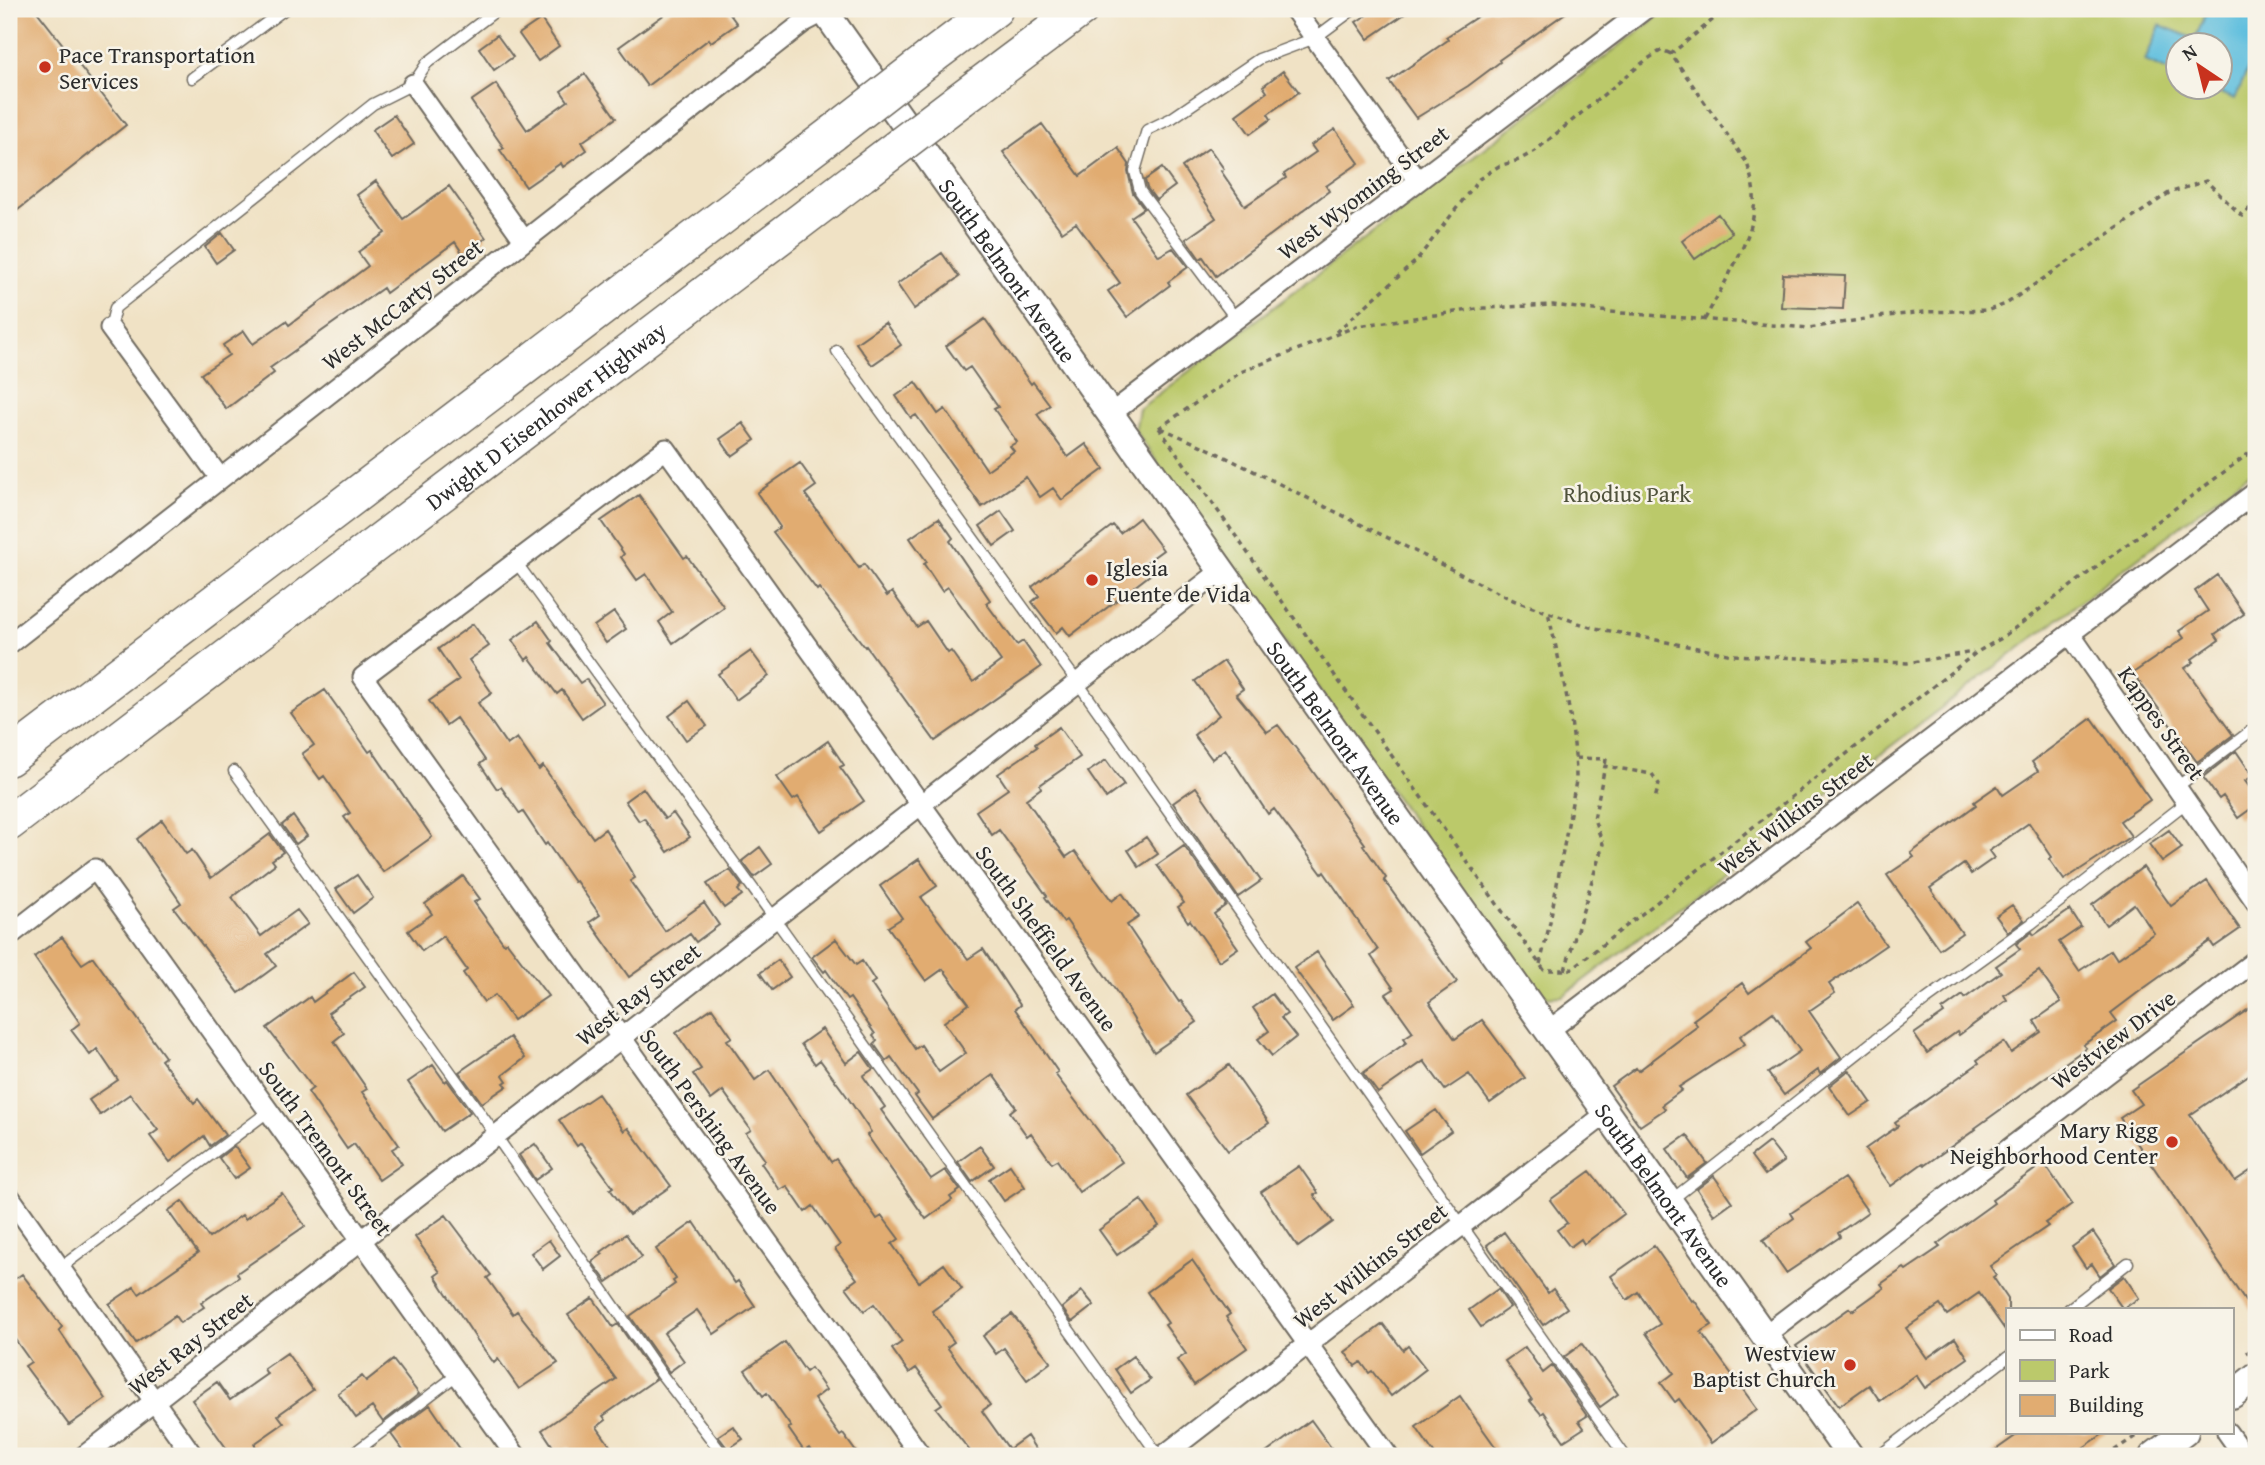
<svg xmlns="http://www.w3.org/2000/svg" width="2265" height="1465" font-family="'Gentium Book Plus',serif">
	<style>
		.green { fill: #bbc96b; stroke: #737a4b; stroke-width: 2; fill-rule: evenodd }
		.water { fill: #60bfde; stroke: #467584; stroke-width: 2 }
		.building { fill: #e1ac71 }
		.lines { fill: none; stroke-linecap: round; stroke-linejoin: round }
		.service-casing { stroke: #706b61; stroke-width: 13 }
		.minor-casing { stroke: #706b61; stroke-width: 23 }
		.secondary-casing { stroke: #706b61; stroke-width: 30 }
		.motorway-casing { stroke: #706b61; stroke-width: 38 }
		.path { stroke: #706b61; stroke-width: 3.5; stroke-dasharray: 5 5; stroke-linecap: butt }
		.service { stroke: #fff; stroke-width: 10 }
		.minor { stroke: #fff; stroke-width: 19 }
		.secondary { stroke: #fff; stroke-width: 26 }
		.motorway { stroke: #fff; stroke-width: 35 }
		.motorway-bridge-casing { stroke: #706b61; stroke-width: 38; stroke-linecap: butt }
		.motorway-bridge { stroke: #fff; stroke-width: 35 }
		.poi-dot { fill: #c8321e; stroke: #f7f3e8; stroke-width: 2.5 }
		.labels { text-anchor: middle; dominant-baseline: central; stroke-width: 5; stroke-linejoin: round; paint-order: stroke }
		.poi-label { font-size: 23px; fill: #2b2b2b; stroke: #f7f3e8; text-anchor: start }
		.street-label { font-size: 23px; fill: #2b2b2b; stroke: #f7f3e8 }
		.park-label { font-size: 23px; fill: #4f523b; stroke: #f7f3e8 }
	</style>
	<rect width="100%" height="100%" fill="#f7f3e8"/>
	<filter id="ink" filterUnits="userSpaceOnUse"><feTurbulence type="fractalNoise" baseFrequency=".0143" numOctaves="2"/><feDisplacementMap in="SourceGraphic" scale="14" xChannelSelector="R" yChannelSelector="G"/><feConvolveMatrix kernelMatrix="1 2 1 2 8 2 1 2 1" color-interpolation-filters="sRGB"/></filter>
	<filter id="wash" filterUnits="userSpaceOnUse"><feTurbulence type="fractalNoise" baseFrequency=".00686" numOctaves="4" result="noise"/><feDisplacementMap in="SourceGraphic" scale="28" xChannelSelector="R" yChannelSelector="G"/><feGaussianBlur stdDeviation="1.57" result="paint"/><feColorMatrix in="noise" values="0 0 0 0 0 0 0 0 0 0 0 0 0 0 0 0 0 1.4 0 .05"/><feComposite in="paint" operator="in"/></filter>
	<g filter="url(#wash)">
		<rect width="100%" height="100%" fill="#f0e2c5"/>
		<!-- green -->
		<path class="green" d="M1668,9H2256V468L1563,996L1538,997L1135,431L1139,409ZM2178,46H2220V88H2178Z"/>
		<!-- water -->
		<path class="water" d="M2208,9H2256V50L2235,99L2207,88H2220V46H2178L2177,75L2145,61L2160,25L2195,39Z"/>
		<g id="blocks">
			<!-- building -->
			<path class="building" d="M9,9H35L126,125L9,217Z
				M672,9H726L737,24L711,42L709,39L647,86L619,47Z
				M1376,9H1412L1368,39L1356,22Z
				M1489,9H1571L1499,60L1500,62L1468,86L1416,118L1389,81L1448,40L1446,37Z
				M541,19L559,46L538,61L519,34Z
				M497,35L513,57L494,70L479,48Z
				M1283,71L1299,92L1268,114L1271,119L1250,134L1236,115L1267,92L1263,86Z
				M585,74L616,118L582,142L587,150L563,167L561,163L526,187L500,150L504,148L471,101L496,84L527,130L568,101L561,91Z
				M394,115L414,144L392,159L372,130Z
				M1042,124L1080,176L1118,148L1129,164L1128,172L1133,193L1144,208L1131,217L1159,256L1173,248L1188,267L1168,282L1170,285L1127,317L1108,291L1120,283L1076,223L1062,232L1003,152Z
				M1335,129L1359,163L1326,186L1329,191L1216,276L1203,257L1200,259L1186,239L1216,218L1182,167L1209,148L1224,169L1221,171L1245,206L1286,178L1284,174L1316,152L1311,145Z
				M1162,168L1175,186L1156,200L1147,188L1145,180Z
				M376,181L403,219L449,186L486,238L463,254L455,242L386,293L383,288L270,368L274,373L226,409L201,374L229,355L223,345L244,331L253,344L286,321L289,325L368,266L358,252L385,233L357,195Z
				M1718,214L1732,233L1695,259L1682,241Z
				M222,233L234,250L216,263L205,247Z
				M942,253L959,277L914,309L897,284Z
				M1783,274L1845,276L1843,309L1781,307Z
				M985,319L1031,384L1033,382L1050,405L1037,414L1068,457L1086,444L1104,469L1062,500L1053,488L1040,497L1026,477L982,507L916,415L911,418L896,396L916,382L938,414L945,409L987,470L1014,451L1010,446L1017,442L994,409L998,407L970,367L964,371L946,346Z
				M885,323L901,345L872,365L856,343Z
				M743,423L755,440L732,456L720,439Z
				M800,463L816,486L805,494L859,568L864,564L887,596L892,592L917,627L926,621L948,653L951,651L973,682L1001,661L948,587L942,591L924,564L927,562L910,538L939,518L953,538L950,541L990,600L986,603L1017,645L1023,641L1041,667L935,741L866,646L865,647L819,588L817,590L773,532L780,527L757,493Z
				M639,495L684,558L687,556L724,607L673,643L659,622L672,612L646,574L637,580L621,557L624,554L601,521Z
				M1001,511L1015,531L994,546L980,526Z
				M1139,518L1163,550L1144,564L1151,574L1070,636L1063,627L1056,633L1032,602L1039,596L1032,587L1113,525L1120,533Z
				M2217,575L2244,614L2215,634L2219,640L2192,659L2194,662L2185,668L2233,735L2197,762L2133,673L2184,638L2179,631L2208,611L2195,591Z
				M614,612L626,629L606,643L594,626Z
				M538,621L552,641L550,643L580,683L586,679L603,703L582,718L562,690L557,694L529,657L526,660L512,640Z
				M473,624L489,646L469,660L492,693L478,703L507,745L517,738L539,770L543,766L593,838L605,829L635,878L630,881L665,931L704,903L719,925L696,942L690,934L629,977L590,922L600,915L576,881L574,882L547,843L545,845L523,812L520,814L501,787L497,789L480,764L485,760L456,718L446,725L429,701L459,680L438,649Z
				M751,651L769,676L736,700L718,674Z
				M1224,661L1243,689L1236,694L1267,732L1278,725L1301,755L1365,844L1363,845L1386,878L1384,880L1457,982L1429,1002L1455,1039L1482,1020L1525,1078L1490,1103L1469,1074L1445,1090L1424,1061L1378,1093L1363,1073L1407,1042L1404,1038L1413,1032L1386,994L1394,989L1371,956L1378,950L1324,872L1322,874L1274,809L1268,814L1225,749L1212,759L1194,735L1219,715L1195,681Z
				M325,690L369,752L372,750L432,837L383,872L344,817L350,813L324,776L320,779L302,754L314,745L291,713Z
				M689,701L707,726L686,740L669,716Z
				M2092,718L2150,800L2120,821L2131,836L2064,880L2049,859L2052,857L2029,823L1989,851L1994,858L1971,874L1964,864L1930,888L1962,933L1939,949L1887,875L1914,857L1911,853L1976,805L1974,802L1997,786L2003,795L2038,771L2032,762Z
				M1059,727L1080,757L1040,785L1041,788L1026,799L1066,857L1075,851L1112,901L1122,893L1139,917L1127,925L1179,1002L1181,1001L1197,1022L1154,1052L1118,994L1066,920L1063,922L1045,897L1047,896L999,830L992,835L976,811L1008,789L998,774L1037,747L1035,744Z
				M828,741L844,765L840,767L864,801L821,831L798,797L793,800L777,777Z
				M2236,751L2253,776L2245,781L2256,796V805L2238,818L2223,796L2219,799L2203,777Z
				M1106,760L1124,785L1106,798L1088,772Z
				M1196,787L1261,881L1238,897L1173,803Z
				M643,788L665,819L673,813L690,837L668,852L644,818L639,821L625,801Z
				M293,816L307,836L296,844L282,825Z
				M162,820L186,854L192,850L211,878L270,834L283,852L272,860L275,864L232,897L261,936L297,910L308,924L267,954L276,966L239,993L174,908L181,903L137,839Z
				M2169,830L2182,848L2162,862L2149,844Z
				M1146,837L1158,854L1139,867L1128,850Z
				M1184,846L1226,905L1214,914L1238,948L1219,961L1190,920L1188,922L1178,907L1184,903L1157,865Z
				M760,847L772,864L754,877L742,861Z
				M919,859L937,886L921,897L968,959L983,949L1020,1005L1015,1009L1058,1072L1055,1074L1122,1162L1079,1192L1057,1160L1052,1163L1031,1133L1027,1136L1010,1112L1016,1107L993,1075L932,1119L915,1096L918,1094L891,1057L886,1061L874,1044L877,1041L873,1036L875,1034L850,998L847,1000L826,970L824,972L812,957L836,939L856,965L862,961L875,981L871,984L915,1049L921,1045L939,1072L966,1053L944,1022L969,1004L943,969L926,981L888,927L902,918L880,886Z
				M2143,867L2171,906L2207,881L2240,929L2214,947L2210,941L2140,991L2111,1013L2117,1021L2083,1045L2086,1048L1975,1128L1976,1129L1925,1165L1923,1163L1891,1186L1865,1149L1898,1126L1895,1122L1979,1063L1977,1060L2004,1042L2011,1053L2041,1032L2034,1021L2061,1002L2039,971L2004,995L2007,1000L1959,1035L1957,1032L1927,1053L1914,1034L1944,1013L1942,1010L1963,995L1965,998L2001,972L1996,966L2020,949L2016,944L2032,932L2034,935L2070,910L2081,927L2059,942L2079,971L2111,950L2117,959L2154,933L2134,904L2106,925L2092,905Z
				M730,870L742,886L738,890L742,895L724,908L707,884Z
				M357,875L373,898L353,913L336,889Z
				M463,876L480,899L474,902L504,944L507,942L548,996L513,1020L495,995L484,1002L463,973L467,970L443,936L422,951L408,931L432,914L425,904Z
				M1857,904L1886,945L1829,984L1835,993L1809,1011L1841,1057L1820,1074L1818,1070L1784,1095L1768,1073L1800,1051L1773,1012L1740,1036L1745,1044L1679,1087L1682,1090L1662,1105L1665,1109L1640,1126L1611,1086L1636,1068L1638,1071L1695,1028L1697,1025L1693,1020L1742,983L1749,993L1811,948L1806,942Z
				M2012,905L2024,920L2008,932L1996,916Z
				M62,937L82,964L93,957L165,1057L161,1060L194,1103L198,1099L225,1135L210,1146L204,1136L170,1162L150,1136L158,1130L130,1094L100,1115L89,1100L118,1080L97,1049L90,1055L71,1030L80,1023L34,957Z
				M1317,952L1354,1005L1333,1020L1294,968Z
				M778,960L790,977L772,990L760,973Z
				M354,972L365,987L328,1013L344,1033L334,1041L367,1089L362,1092L399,1145L392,1149L402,1164L379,1180L354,1144L347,1149L308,1092L313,1088L267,1028L310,997L313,1002Z
				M1272,994L1287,1014L1281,1018L1296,1037L1272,1056L1258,1039L1269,1031L1253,1008Z
				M2256,1004V1070L2190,1115L2235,1181L2256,1167V1317L2120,1118L2141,1104L2131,1090Z
				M712,1008L732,1037L727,1040L755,1080L769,1070L831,1162L836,1159L877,1219L882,1216L899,1239L892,1244L919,1282L944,1264L962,1289L932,1311L954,1342L947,1347L990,1405L982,1411L1009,1449L1027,1436L1040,1456H974L936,1408L942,1404L916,1368L909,1373L892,1349L902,1342L874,1304L864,1311L846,1287L857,1279L835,1249L840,1245L813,1206L805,1212L787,1186L780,1190L761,1163L765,1160L746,1133L751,1130L723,1091L711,1100L693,1074L701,1069L676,1033Z
				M822,1029L846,1063L861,1052L873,1069L863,1076L885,1107L881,1110L931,1179L945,1170L960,1190L950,1197L952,1200L926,1219L867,1135L871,1132L846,1095L820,1060L815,1064L801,1044Z
				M510,1037L525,1058L503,1075L507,1081L504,1083L507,1086L482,1103L459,1072Z
				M433,1065L445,1082L447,1080L470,1112L442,1131L408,1082Z
				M1229,1065L1269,1123L1228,1151L1186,1095Z
				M1849,1070L1871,1102L1850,1116L1829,1086Z
				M598,1094L624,1131L628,1128L671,1186L629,1215L610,1189L613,1187L581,1143L577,1146L559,1120Z
				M1436,1110L1451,1131L1420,1153L1405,1131Z
				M1687,1135L1707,1163L1687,1178L1667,1149Z
				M1769,1142L1784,1161L1765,1175L1751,1156Z
				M535,1144L552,1168L535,1180L519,1155Z
				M234,1146L250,1168L234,1179L219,1158Z
				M980,1146L994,1166L972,1182L958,1162Z
				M2044,1163L2072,1204L2045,1223L2048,1226L1990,1266L1996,1275L1993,1277L2008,1299V1334L1979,1293L1947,1315L1940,1305L1906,1328L1927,1358L1955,1338L1968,1358L1925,1388L1916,1375L1880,1401L1869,1385L1839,1406L1796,1346L1850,1308L1852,1311L1884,1288L1881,1284L1904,1268L1906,1270L1940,1247L1937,1244L1994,1203L1992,1200Z
				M1010,1165L1025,1187L1004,1201L989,1179Z
				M1299,1166L1318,1193L1314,1195L1333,1222L1298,1247L1261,1192Z
				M1590,1171L1624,1214L1584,1244L1581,1239L1570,1247L1557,1230L1567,1223L1550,1200Z
				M1714,1176L1732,1202L1714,1215L1697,1189Z
				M1844,1178L1868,1212L1838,1233L1840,1237L1786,1273L1763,1240L1794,1218L1791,1213Z
				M282,1193L305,1226L237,1273L239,1277L201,1303L204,1307L180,1323L175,1316L136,1343L109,1304L134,1287L139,1294L198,1253L168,1211L182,1201L209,1238L242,1215L245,1219Z
				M1141,1200L1159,1226L1117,1255L1099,1230Z
				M446,1215L491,1275L487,1278L513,1314L517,1311L558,1363L519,1389L498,1359L494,1363L477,1340L435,1276L440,1272L415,1237Z
				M694,1222L735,1283L738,1281L755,1306L714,1334L697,1310L664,1333L684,1361L669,1372L630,1316L675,1284L673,1281L676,1279L656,1249Z
				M1504,1232L1548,1293L1553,1289L1567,1308L1543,1325L1487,1245Z
				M2093,1232L2115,1264L2100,1276L2092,1264L2086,1268L2072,1247Z
				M626,1234L642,1257L607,1282L592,1262L603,1254L601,1252Z
				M549,1240L560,1256L543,1269L531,1253Z
				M1654,1246L1692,1301L1694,1300L1712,1325L1701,1332L1757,1409L1711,1443L1679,1399L1675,1402L1661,1383L1674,1373L1646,1333L1660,1324L1638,1292L1627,1300L1611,1276Z
				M1192,1260L1230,1314L1226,1317L1247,1348L1194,1385L1177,1360L1186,1354L1165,1325L1168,1323L1147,1292Z
				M22,1274L62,1327L59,1330L106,1399L69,1425L25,1366L31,1362L9,1331V1283Z
				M2124,1276L2139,1298L2123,1309L2108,1288Z
				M1498,1289L1510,1307L1481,1327L1469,1310Z
				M1082,1291L1094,1305L1072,1322L1062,1308Z
				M593,1298L613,1327L618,1324L656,1379L603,1416L606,1420L597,1427L613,1450L604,1456H576L569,1446L558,1454L542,1430L616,1379L568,1315Z
				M1012,1314L1051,1362L1027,1380L1004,1348L996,1354L983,1336Z
				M1383,1324L1403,1350L1408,1346L1426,1369L1391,1396L1372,1371L1369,1373L1361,1362L1355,1366L1345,1352Z
				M785,1342L806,1372L811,1368L826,1390L814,1399L840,1436L843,1434L859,1456H814L809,1448L804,1451L788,1428L791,1427L767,1393L763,1396L745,1370Z
				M1582,1344L1618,1394L1600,1407L1564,1357Z
				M1525,1347L1543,1373L1552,1366L1587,1416L1579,1421L1584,1428L1564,1441L1544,1412L1541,1414L1530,1401L1532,1400L1505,1361Z
				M287,1353L313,1390L278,1415L284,1423L254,1444L262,1456H232L192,1400L217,1382L230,1400L267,1374L264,1369Z
				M1133,1356L1150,1380L1131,1393L1115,1369Z
				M393,1360L419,1394L383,1422L372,1407L356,1418L338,1393L362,1376L366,1381Z
				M1460,1396L1477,1421L1502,1456H1436L1416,1427Z
				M430,1405L447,1430L465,1456H407L391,1434Z
				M1311,1420L1337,1456H1262Z
				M733,1426L743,1439L728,1449L718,1436Z
				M2021,1432H2106L2071,1456H1987Z"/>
		</g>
	</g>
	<g filter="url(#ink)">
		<use href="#blocks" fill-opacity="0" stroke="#706b61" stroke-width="2"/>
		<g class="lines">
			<defs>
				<path id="service" d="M192,78L285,9
					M1236,319L1140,191L1135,171L1147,130L1172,118L1259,59L1315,38L1354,9
					M110,328L115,308L373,104L413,84L427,63L498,9
					M837,351L1078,683L1625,1456
					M516,562L783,930L1159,1456
					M234,771L485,1120L662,1375L724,1456
					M2177,787L2256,727
					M1670,1201L1927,999L2031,924L2187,802
					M60,1268L269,1111
					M2069,1309L2128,1263
					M350,1456L458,1374
					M1879,1456L2008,1357"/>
				<path id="minor" d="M1294,9L1418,181
					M413,84L524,240
					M110,328L220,478
					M1109,415L1645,9
					M2070,634L2256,902
					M9,644L804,22L829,9
					M9,936L95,869L516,1456
					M1548,1031L2256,492
					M9,1196L193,1456
					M1765,1335L2256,960
					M2227,1432L2244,1456
					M84,1456L1221,571
					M921,1456L363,677L666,449L1388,1456
					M1163,1456L1607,1113"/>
				<g id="secondary">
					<path id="s1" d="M823,9L1850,1456"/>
					<path d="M2232,1395L2256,1376"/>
					<path d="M2153,1456L2185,1432"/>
				</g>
				<g id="motorway">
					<path d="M931,57L995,9"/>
					<path d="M961,99L1081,9"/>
					<path d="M9,758L833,133"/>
					<path id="s2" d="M9,823L861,175"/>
				</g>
			</defs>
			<!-- service casing -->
			<use href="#service" class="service-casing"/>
			<!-- minor casing -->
			<use href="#minor" class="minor-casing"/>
			<!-- secondary casing -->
			<use href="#secondary" class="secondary-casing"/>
			<!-- motorway casing -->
			<use href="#motorway" class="motorway-casing"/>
			<!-- path -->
			<path class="path" d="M1705,319C1719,292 1745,250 1752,222C1757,201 1753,182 1747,163L1671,54L1726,9
				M1336,332L1416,261L1479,179L1499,166L1519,160L1535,151L1646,60L1662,50L1671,54
				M1159,428L1544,970H1570L1977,652L2000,639L2256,448
				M1159,428L1241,372L1357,326L1484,308L1553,305L1610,312L1809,328L1878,317L1925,312L1989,310L2006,304L2169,193L2206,181L2242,216L2256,202
				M1161,428L1209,449L1513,600L1590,627L1733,655L1907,663L1973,652
				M1576,758L1606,759L1605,766
				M1540,964L1549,927L1576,781C1576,724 1560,667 1548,612
				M1565,970L1603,844L1594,819L1605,766L1652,774L1659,784L1655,799
				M2247,1353L2256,1346
				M2106,1456L2142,1432"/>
			<!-- service -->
			<use href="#service" class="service"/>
			<!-- minor -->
			<use href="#minor" class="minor"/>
			<!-- secondary -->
			<use href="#secondary" class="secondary"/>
			<!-- motorway -->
			<use href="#motorway" class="motorway"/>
			<defs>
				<path id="motorway-bridge" d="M833,133L931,57
					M861,175L961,99"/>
			</defs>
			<!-- motorway-bridge casing -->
			<use href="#motorway-bridge" class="motorway-bridge-casing"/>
			<!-- motorway-bridge -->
			<use href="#motorway-bridge" class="motorway-bridge"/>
		</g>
	</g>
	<!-- markers -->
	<g class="poi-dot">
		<circle cx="45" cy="67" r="7"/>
		<circle cx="1092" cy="580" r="7"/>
		<circle cx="2172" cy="1142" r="7"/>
		<circle cx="1850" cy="1365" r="7"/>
	</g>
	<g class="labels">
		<!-- poi labels -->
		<g class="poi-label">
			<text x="59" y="54">Pace Transportation<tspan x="59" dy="26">Services</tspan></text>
			<text x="1106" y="567">Iglesia<tspan x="1106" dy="26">Fuente de Vida</tspan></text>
			<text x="2158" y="1129" text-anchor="end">Mary Rigg<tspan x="2158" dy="26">Neighborhood Center</tspan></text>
			<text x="1836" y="1352" text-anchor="end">Westview<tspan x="1836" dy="26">Baptist Church</tspan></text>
		</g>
		<!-- street labels -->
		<g class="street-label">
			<text transform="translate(1363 192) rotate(-37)">West Wyoming Street</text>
			<text stroke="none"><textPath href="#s1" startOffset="320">South Belmont Avenue</textPath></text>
			<text transform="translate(402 304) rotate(-38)">West McCarty Street</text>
			<text stroke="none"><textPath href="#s2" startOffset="674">Dwight D Eisenhower Highway</textPath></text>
			<text transform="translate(2162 723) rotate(55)">Kappes Street</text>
			<text stroke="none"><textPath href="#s1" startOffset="887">South Belmont Avenue</textPath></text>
			<text transform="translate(1795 813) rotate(-37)">West Wilkins Street</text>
			<text transform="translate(1047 938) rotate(54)">South Sheffield Avenue</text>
			<text transform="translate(638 994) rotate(-38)">West Ray Street</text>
			<text transform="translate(2113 1039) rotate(-37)">Westview Drive</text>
			<text transform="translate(711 1121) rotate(54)">South Pershing Avenue</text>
			<text transform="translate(326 1148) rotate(54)">South Tremont Street</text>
			<text stroke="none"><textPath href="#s1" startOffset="1454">South Belmont Avenue</textPath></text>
			<text transform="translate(1370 1265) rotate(-38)">West Wilkins Street</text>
			<text transform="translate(190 1343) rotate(-38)">West Ray Street</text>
		</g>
		<!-- park labels -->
		<g class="park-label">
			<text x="1627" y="493">Rhodius Park</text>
		</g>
	</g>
	<!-- margin -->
	<rect width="2265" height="1465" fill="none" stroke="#f7f3e8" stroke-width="35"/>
	<!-- legend -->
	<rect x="2006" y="1308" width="228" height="126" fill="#f7f3e8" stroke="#a5a39c" stroke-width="2"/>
	<rect x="2020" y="1330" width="35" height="10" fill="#ffffff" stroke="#a5a39c" stroke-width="2"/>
	<text x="2069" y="1342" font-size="21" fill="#2b2b2b">Road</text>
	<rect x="2020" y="1360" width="35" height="21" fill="#bbc96b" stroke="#a5a39c" stroke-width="2"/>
	<text x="2069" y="1378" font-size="21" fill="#2b2b2b">Park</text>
	<rect x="2020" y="1395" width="35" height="21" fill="#e1ac71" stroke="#a5a39c" stroke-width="2"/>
	<text x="2069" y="1412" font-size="21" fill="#2b2b2b">Building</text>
	<!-- north arrow -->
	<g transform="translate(2199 66) rotate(325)"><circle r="33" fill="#f7f3e8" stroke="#a5a39c" stroke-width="2"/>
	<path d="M0-5L12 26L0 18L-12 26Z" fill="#c8321e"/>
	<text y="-10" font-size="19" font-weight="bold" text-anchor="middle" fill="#2b2b2b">N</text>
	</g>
</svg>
